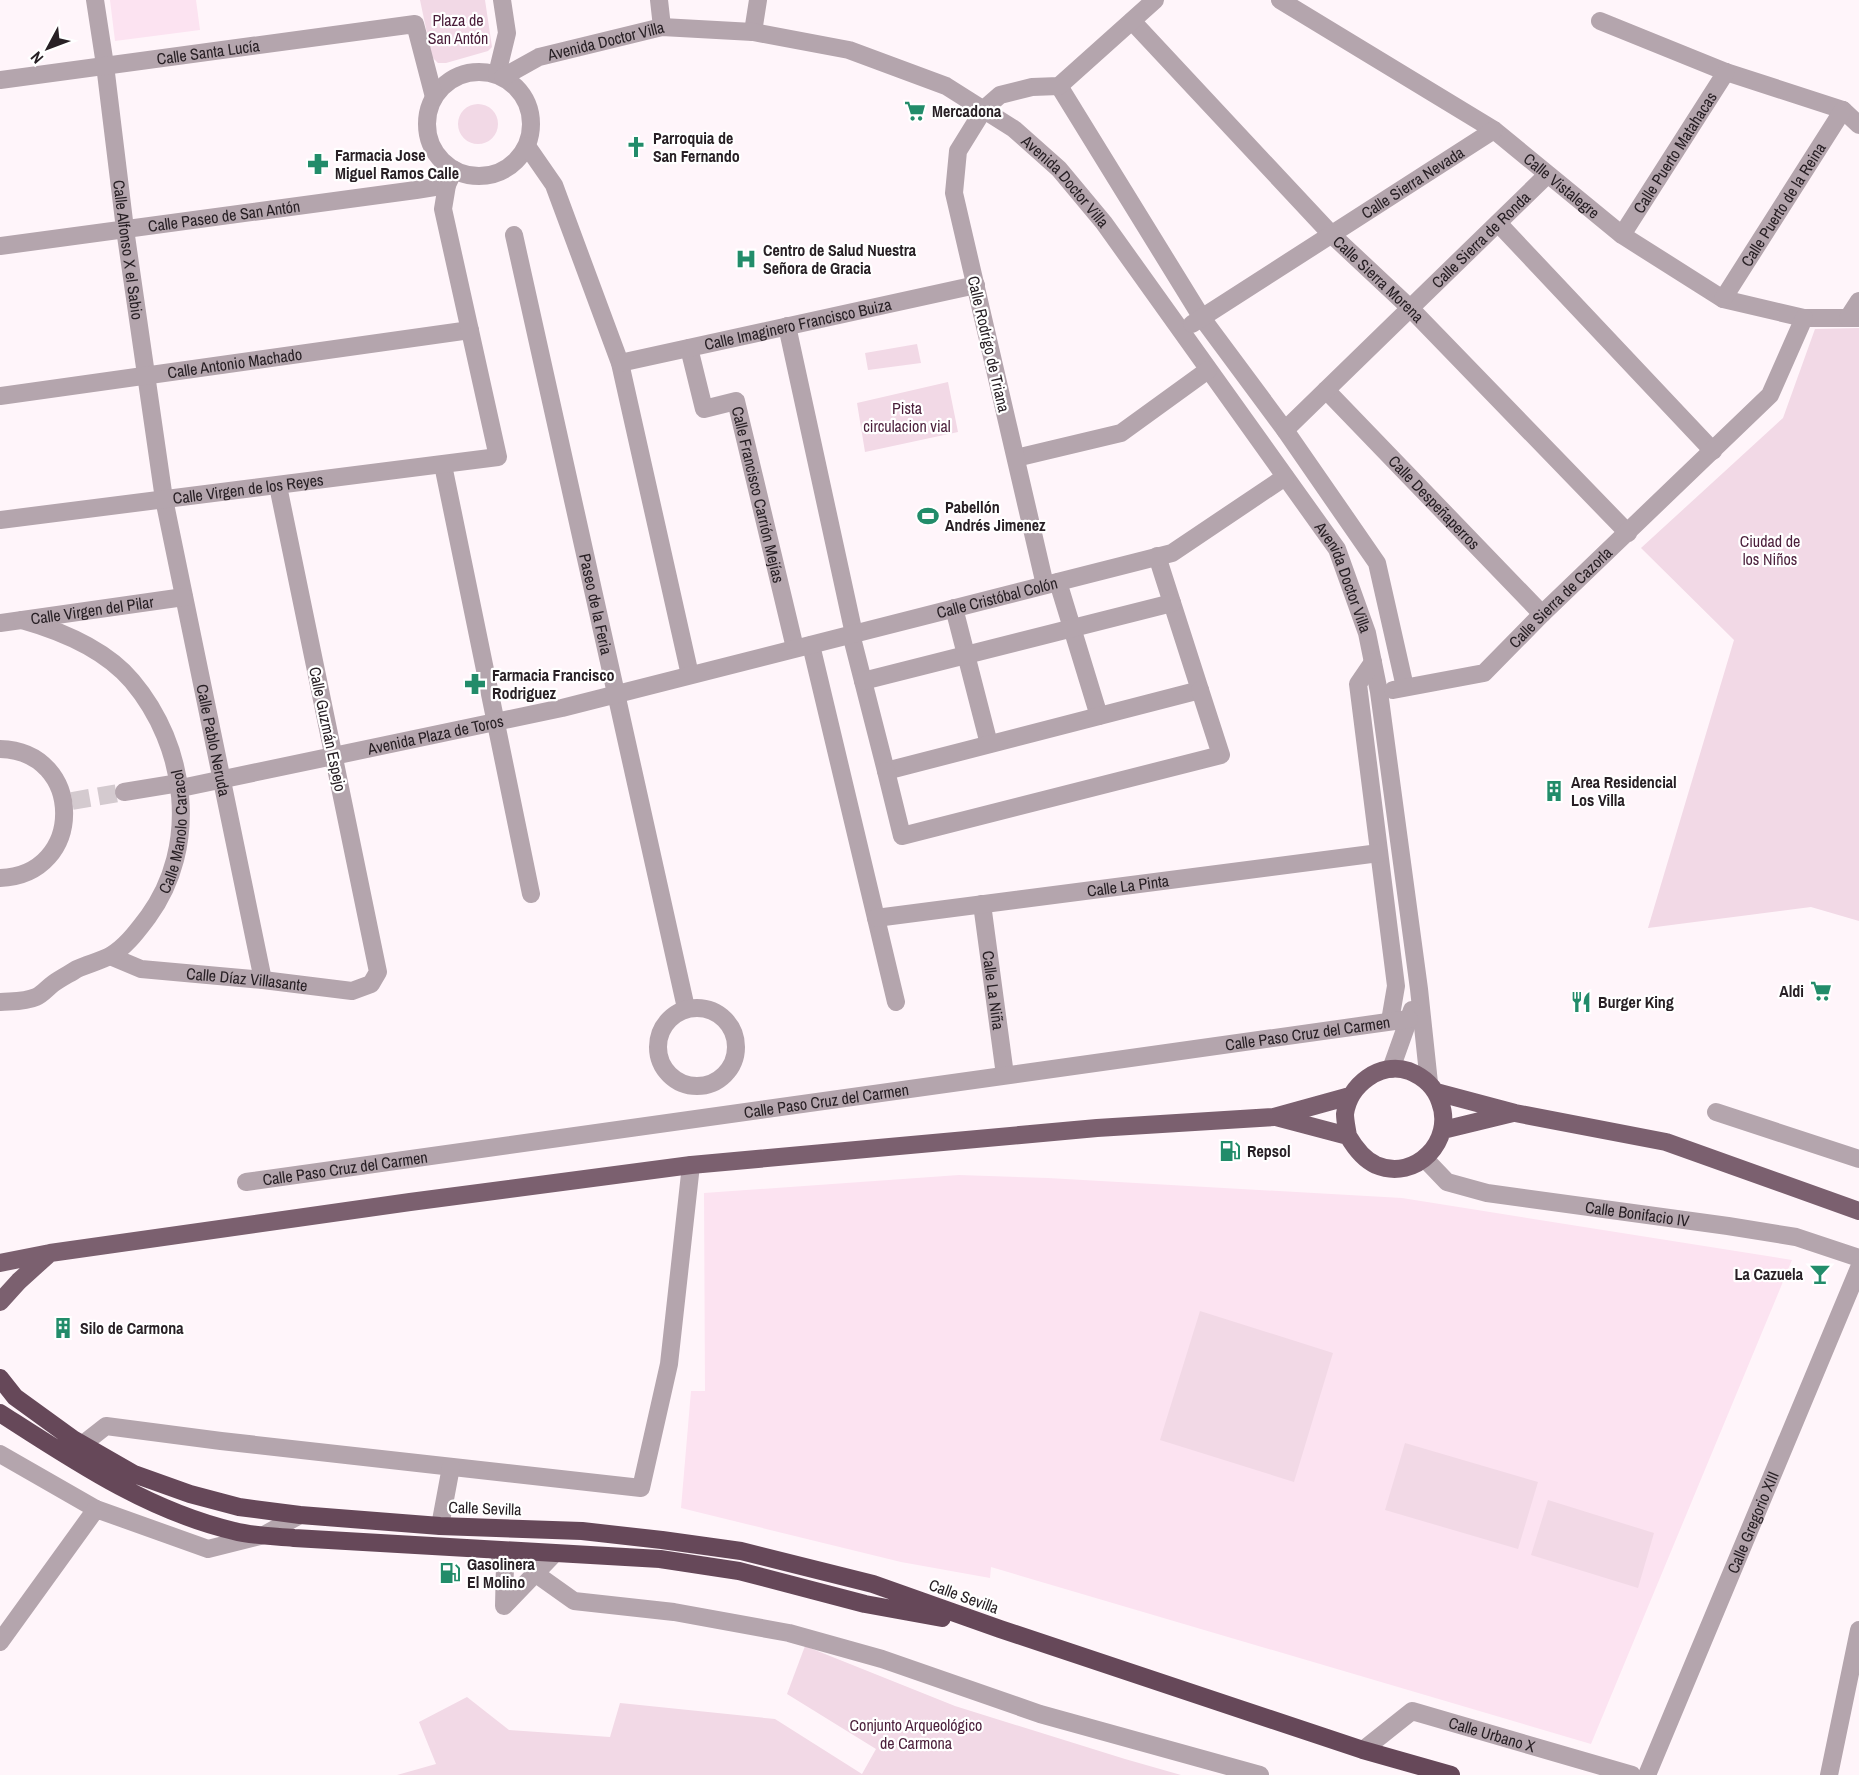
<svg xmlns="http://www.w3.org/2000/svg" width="1859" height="1775" font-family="'Archivo Narrow',sans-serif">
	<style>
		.built { fill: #fce3f1 }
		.green { fill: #f2d9e6 }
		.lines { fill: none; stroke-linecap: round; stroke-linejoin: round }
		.minor-tunnel { stroke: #d4cacf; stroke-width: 18; stroke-dasharray: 18 9; stroke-linecap: butt }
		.minor { stroke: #b4a5ad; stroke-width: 18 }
		.major { stroke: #7b606f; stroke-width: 18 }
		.highway { stroke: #664859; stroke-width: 18 }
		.labels { text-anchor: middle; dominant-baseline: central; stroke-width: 4.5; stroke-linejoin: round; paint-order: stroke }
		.park-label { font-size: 16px; fill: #4a1e3a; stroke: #fff }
		.street-label { font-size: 16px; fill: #282025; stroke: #fff }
		.poi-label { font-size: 16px; font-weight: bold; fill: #282025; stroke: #fff; text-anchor: start }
	</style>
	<rect width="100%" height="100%" fill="#fff5fa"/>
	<!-- built -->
	<path class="built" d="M110,0H196L200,30L115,41Z
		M959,1175L1048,1178L1402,1198L1792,1260L1591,1744L991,1567L990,1578L901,1562L681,1508L691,1391H705L704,1193Z"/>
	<!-- green -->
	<path class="green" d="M420,0H485L492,47L488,51L446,63H438L432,57Z
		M458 124a20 20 0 1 1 40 0a20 20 0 1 1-40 0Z
		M1859,328V921L1811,907L1648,928L1734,640L1641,548L1783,418L1815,329Z
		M917,344L921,363L868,370L865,353Z
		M948,382L958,432L865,452L857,403Z
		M1200,1311L1333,1353L1294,1482L1160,1440Z
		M1405,1443L1538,1482L1518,1549L1385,1510Z
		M1548,1500L1654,1533L1638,1588L1531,1555Z
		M805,1646L955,1706L1125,1759L1181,1775H397L436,1764L419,1722L467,1697L509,1730L610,1737L620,1703L775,1719L862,1774L876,1749L787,1694Z"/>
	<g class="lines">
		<!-- minor-tunnel -->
		<path class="minor-tunnel" d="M72,801L124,792"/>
		<!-- minor -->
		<g class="minor">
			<path id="s1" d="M95,0L105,65L125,229L164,499L263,980"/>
			<path d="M659,0L662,27"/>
			<path id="s2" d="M1280,0L1494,130L1622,235L1723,299L1804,318H1859"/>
			<path id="s3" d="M1132,21L1331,234L1410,308L1628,533"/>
			<path d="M1600,21L1726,72L1843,110L1859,125"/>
			<path d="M753,32L758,0"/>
			<circle cx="479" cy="124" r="52"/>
			<path d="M497,74L507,33L502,0"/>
			<path id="s4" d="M503,77L539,57L662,27L753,32L849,50L946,86L1014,129L1059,169L1104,223L1337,549L1367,633L1379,692L1419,989L1429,1083"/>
			<path id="s5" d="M0,80L415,24L434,97"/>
			<path d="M1059,86L1202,318L1285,430L1377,563L1405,687"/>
			<path d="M527,146L554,185L620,363L690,675"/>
			<path d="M1498,223L1713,451"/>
			<path id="s6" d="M514,235L686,1008"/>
			<path id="s7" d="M1622,235L1726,72"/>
			<path id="s8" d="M0,246L416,190L447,185"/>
			<path id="s9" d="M1723,299L1843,110"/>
			<path d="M1848,318L1859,301"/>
			<path id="s10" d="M1192,324L1494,130"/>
			<path d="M787,326L854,634"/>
			<path id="s11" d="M689,348L704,409L736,401L795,648"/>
			<path id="s12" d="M620,363L976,285"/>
			<path id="s13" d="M1326,390L1542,614"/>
			<path id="s14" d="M0,396L470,330"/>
			<path id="s15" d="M1285,430L1547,175"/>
			<path d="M1016,458L1121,433L1208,370"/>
			<path d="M443,465L531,894"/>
			<path id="s16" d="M0,520L498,457L443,209L447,185L454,170"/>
			<path d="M1058,582L1099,716"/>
			<path d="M1045,585L954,193L958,151L984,109L1000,95L1032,87L1059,86L1155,0"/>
			<path d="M954,608L989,744"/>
			<path id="s17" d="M0,623L184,597"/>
			<path d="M851,634L886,771L1200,690L1157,556"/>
			<path d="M811,645L896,1002"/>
			<path d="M1373,662L1358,684L1396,986L1390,1021"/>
			<path d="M863,681L1172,603"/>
			<path id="s18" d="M1393,690L1484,673L1542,614L1770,395L1804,318"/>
			<path d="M0,749C85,751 86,875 0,878"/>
			<path d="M886,771L902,836L1221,755L1200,690"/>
			<path id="s19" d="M181,788L562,708L1172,553L1285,477"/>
			<path d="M124,792L179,783"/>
			<path id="s20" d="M982,904L1005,1075"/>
			<path id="s21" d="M876,918L1379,853"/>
			<path id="s22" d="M110,956L141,969L263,980L352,991L371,984L378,972L278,486"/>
			<path id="s23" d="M0,1002C12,1001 25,1002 36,997C43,994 47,988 54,983C61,978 69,974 77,969C88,964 100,961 110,956C126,947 138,930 148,917C200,846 187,746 132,681C105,649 61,631 22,620"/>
			<circle cx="697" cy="1047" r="39"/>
			<path d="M1391,1069L1412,1010"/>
			<path d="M1716,1112L1859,1159"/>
			<path id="s24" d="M1425,1159L1447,1182L1487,1193L1728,1226L1796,1237L1859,1258"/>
			<path id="s25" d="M246,1182L1409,1019"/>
			<path d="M83,1444L106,1426L221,1441L641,1488L669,1364L691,1165"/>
			<path d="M0,1454L96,1509"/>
			<path d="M440,1526L451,1467"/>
			<path d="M497,1551L505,1564L504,1606L554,1554"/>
			<path d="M536,1574L574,1601L674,1612L789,1633L882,1659L1040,1714L1260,1775"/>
			<path d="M0,1642L96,1509L208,1549L264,1535L300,1515"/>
			<path id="s26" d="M1363,1750L1412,1711L1632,1775"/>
			<path id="s27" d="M1647,1775L1859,1268"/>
			<path d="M1829,1775L1859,1630"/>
		</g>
		<!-- major -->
		<path class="major" d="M1436,1092L1515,1113L1666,1142L1859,1211
			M1276,1117L1348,1136C1355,1148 1363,1159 1376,1165C1416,1182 1455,1140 1440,1102C1435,1087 1424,1077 1409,1071C1380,1061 1349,1085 1345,1114C1345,1121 1347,1129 1348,1136
			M1443,1130L1513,1113
			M0,1263L50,1253L410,1202L691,1165L1097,1128L1274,1117L1350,1096
			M0,1302L19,1281L50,1253"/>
		<!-- highway -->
		<path class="highway" d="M0,1378L15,1397L73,1439L134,1474L190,1494L239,1507L300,1515L440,1526L582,1531L662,1540L741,1551L873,1584L1000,1629L1363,1750L1451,1775
			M0,1413C73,1460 148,1511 234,1531C253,1536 274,1536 294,1538L660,1559L739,1571L865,1604L942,1618"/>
	</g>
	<!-- icons -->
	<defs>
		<symbol id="supermarket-bare" viewBox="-9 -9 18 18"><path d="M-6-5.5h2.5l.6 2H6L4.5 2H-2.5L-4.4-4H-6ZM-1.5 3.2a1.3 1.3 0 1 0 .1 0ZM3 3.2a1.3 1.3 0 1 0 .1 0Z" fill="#228c6a" stroke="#fff" stroke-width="2.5" paint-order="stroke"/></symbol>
		<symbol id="church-bare" viewBox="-9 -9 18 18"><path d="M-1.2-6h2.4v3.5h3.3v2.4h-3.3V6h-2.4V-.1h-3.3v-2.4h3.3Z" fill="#228c6a" stroke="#fff" stroke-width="2.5" paint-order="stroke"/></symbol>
		<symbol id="pharmacy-bare" viewBox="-9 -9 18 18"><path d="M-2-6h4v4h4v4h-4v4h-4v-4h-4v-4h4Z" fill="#228c6a" stroke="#fff" stroke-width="2.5" paint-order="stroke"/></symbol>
		<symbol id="hospital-bare" viewBox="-9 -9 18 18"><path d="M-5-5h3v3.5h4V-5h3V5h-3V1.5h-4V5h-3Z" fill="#228c6a" stroke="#fff" stroke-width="2.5" paint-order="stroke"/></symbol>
		<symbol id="stadium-bare" viewBox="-9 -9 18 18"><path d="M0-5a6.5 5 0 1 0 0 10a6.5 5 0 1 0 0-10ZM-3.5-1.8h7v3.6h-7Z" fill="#228c6a" stroke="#fff" stroke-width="2.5" paint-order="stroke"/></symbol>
		<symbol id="building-bare" viewBox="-9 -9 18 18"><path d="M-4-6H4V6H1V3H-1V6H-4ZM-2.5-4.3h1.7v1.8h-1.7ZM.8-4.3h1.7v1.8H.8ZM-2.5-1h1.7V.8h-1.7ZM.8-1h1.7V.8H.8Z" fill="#228c6a" stroke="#fff" stroke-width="2.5" paint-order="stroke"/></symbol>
		<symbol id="restaurant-bare" viewBox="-9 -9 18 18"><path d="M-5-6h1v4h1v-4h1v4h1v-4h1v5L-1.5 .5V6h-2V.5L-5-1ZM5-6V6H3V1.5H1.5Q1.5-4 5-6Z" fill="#228c6a" stroke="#fff" stroke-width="2.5" paint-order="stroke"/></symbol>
		<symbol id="fuel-bare" viewBox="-9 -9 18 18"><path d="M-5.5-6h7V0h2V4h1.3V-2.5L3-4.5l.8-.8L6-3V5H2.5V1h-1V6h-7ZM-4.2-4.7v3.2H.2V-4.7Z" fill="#228c6a" stroke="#fff" stroke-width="2.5" paint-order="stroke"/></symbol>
		<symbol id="bar-bare" viewBox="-9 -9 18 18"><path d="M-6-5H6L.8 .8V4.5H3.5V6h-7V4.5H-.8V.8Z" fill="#228c6a" stroke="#fff" stroke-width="2.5" paint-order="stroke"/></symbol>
	</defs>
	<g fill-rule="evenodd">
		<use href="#supermarket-bare" x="900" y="96" width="30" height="30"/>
		<use href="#church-bare" x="621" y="132" width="30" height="30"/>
		<use href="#pharmacy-bare" x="303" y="149" width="30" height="30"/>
		<use href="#hospital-bare" x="731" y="244" width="30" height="30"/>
		<use href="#stadium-bare" x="913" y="501" width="30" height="30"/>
		<use href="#pharmacy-bare" x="460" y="669" width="30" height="30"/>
		<use href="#building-bare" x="1539" y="776" width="30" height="30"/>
		<use href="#supermarket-bare" x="1806" y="976" width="30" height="30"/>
		<use href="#restaurant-bare" x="1566" y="987" width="30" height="30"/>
		<use href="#fuel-bare" x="1215" y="1136" width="30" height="30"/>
		<use href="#bar-bare" x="1805" y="1259" width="30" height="30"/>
		<use href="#building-bare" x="48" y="1313" width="30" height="30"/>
		<use href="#fuel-bare" x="435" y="1558" width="30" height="30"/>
	</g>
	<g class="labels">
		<!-- park labels -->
		<g class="park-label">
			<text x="458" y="20">Plaza de<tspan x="458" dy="18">San Antón</tspan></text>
			<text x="907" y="408">Pista<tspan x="907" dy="18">circulacion vial</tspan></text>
			<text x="1770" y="541">Ciudad de<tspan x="1770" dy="18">los Niños</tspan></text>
			<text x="916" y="1725">Conjunto Arqueológico<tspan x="916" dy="18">de Carmona</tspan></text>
		</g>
		<!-- street labels -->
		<g class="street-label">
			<text stroke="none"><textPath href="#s4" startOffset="110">Avenida Doctor Villa</textPath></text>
			<text stroke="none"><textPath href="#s5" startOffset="210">Calle Santa Lucía</textPath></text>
			<text stroke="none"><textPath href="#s7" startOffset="98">Calle Puerto Matahacas</textPath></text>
			<text stroke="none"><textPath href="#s4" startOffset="614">Avenida Doctor Villa</textPath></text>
			<text stroke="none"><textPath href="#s10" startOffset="262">Calle Sierra Nevada</textPath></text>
			<text stroke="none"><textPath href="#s2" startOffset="338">Calle Vistalegre</textPath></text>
			<text stroke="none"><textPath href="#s9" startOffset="112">Calle Puerto de la Reina</textPath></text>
			<text stroke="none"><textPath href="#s8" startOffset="226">Calle Paseo de San Antón</textPath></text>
			<text stroke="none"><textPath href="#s15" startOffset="273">Calle Sierra de Ronda</textPath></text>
			<text stroke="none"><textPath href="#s1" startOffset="252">Calle Alfonso X el Sabio</textPath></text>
			<text stroke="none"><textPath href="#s3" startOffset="357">Calle Sierra Morena</textPath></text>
			<text stroke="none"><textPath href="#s12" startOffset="182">Calle Imaginero Francisco Buiza</textPath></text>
			<text transform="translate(989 344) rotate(77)">Calle Rodrígo de Triana</text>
			<text stroke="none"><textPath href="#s14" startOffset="237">Calle Antonio Machado</textPath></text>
			<text stroke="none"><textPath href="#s16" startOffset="250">Calle Virgen de los Reyes</textPath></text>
			<text stroke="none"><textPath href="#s11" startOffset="192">Calle Francisco Carrión Mejías</textPath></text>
			<text stroke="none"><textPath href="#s13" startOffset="156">Calle Despeñaperros</textPath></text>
			<text stroke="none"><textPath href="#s4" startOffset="1100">Avenida Doctor Villa</textPath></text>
			<text stroke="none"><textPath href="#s19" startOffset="838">Calle Cristóbal Colón</textPath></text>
			<text stroke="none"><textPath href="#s18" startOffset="200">Calle Sierra de Cazorla</textPath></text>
			<text stroke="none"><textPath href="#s6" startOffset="378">Paseo de la Feria</textPath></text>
			<text stroke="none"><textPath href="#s17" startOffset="93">Calle Virgen del Pilar</textPath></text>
			<text transform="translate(328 729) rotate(78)">Calle Guzmán Espejo</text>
			<text stroke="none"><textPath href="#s19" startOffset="260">Avenida Plaza de Toros</textPath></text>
			<text stroke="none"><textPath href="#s1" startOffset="750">Calle Pablo Neruda</textPath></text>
			<text stroke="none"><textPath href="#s23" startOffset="268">Calle Manolo Caracol</textPath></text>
			<text stroke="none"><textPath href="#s21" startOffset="254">Calle La Pinta</textPath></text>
			<text stroke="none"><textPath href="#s22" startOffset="140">Calle Díaz Villasante</textPath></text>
			<text stroke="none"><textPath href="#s20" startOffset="87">Calle La Niña</textPath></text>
			<text stroke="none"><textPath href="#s25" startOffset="1072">Calle Paso Cruz del Carmen</textPath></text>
			<text stroke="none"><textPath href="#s25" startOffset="586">Calle Paso Cruz del Carmen</textPath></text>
			<text stroke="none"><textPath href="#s25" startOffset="100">Calle Paso Cruz del Carmen</textPath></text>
			<text stroke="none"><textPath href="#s24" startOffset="225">Calle Bonifacio IV</textPath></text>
			<text transform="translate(485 1508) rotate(2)">Calle Sevilla</text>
			<text stroke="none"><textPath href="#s27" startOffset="274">Calle Gregorio XIII</textPath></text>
			<text transform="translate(964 1596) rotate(20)">Calle Sevilla</text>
			<text stroke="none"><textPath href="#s26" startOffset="146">Calle Urbano X</textPath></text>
		</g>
		<!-- poi labels -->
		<g class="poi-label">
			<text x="932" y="111">Mercadona</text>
			<text x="653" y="138">Parroquia de<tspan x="653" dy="18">San Fernando</tspan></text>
			<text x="335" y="155">Farmacia Jose<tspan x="335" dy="18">Miguel Ramos Calle</tspan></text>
			<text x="763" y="250">Centro de Salud Nuestra<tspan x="763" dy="18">Señora de Gracia</tspan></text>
			<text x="945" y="507">Pabellón<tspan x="945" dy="18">Andrés Jimenez</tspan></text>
			<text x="492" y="675">Farmacia Francisco<tspan x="492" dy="18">Rodriguez</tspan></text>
			<text x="1571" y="782">Area Residencial<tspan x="1571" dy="18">Los Villa</tspan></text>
			<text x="1804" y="991" text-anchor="end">Aldi</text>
			<text x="1598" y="1002">Burger King</text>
			<text x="1247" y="1151">Repsol</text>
			<text x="1803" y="1274" text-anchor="end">La Cazuela</text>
			<text x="80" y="1328">Silo de Carmona</text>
			<text x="467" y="1564">Gasolinera<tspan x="467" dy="18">El Molino</tspan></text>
		</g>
	</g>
	<!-- north arrow -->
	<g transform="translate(48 48) rotate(229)" stroke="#ffffff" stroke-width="4.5" paint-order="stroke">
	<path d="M0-4.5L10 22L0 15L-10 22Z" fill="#282025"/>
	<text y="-9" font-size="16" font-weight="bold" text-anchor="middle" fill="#282025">N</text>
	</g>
</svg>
